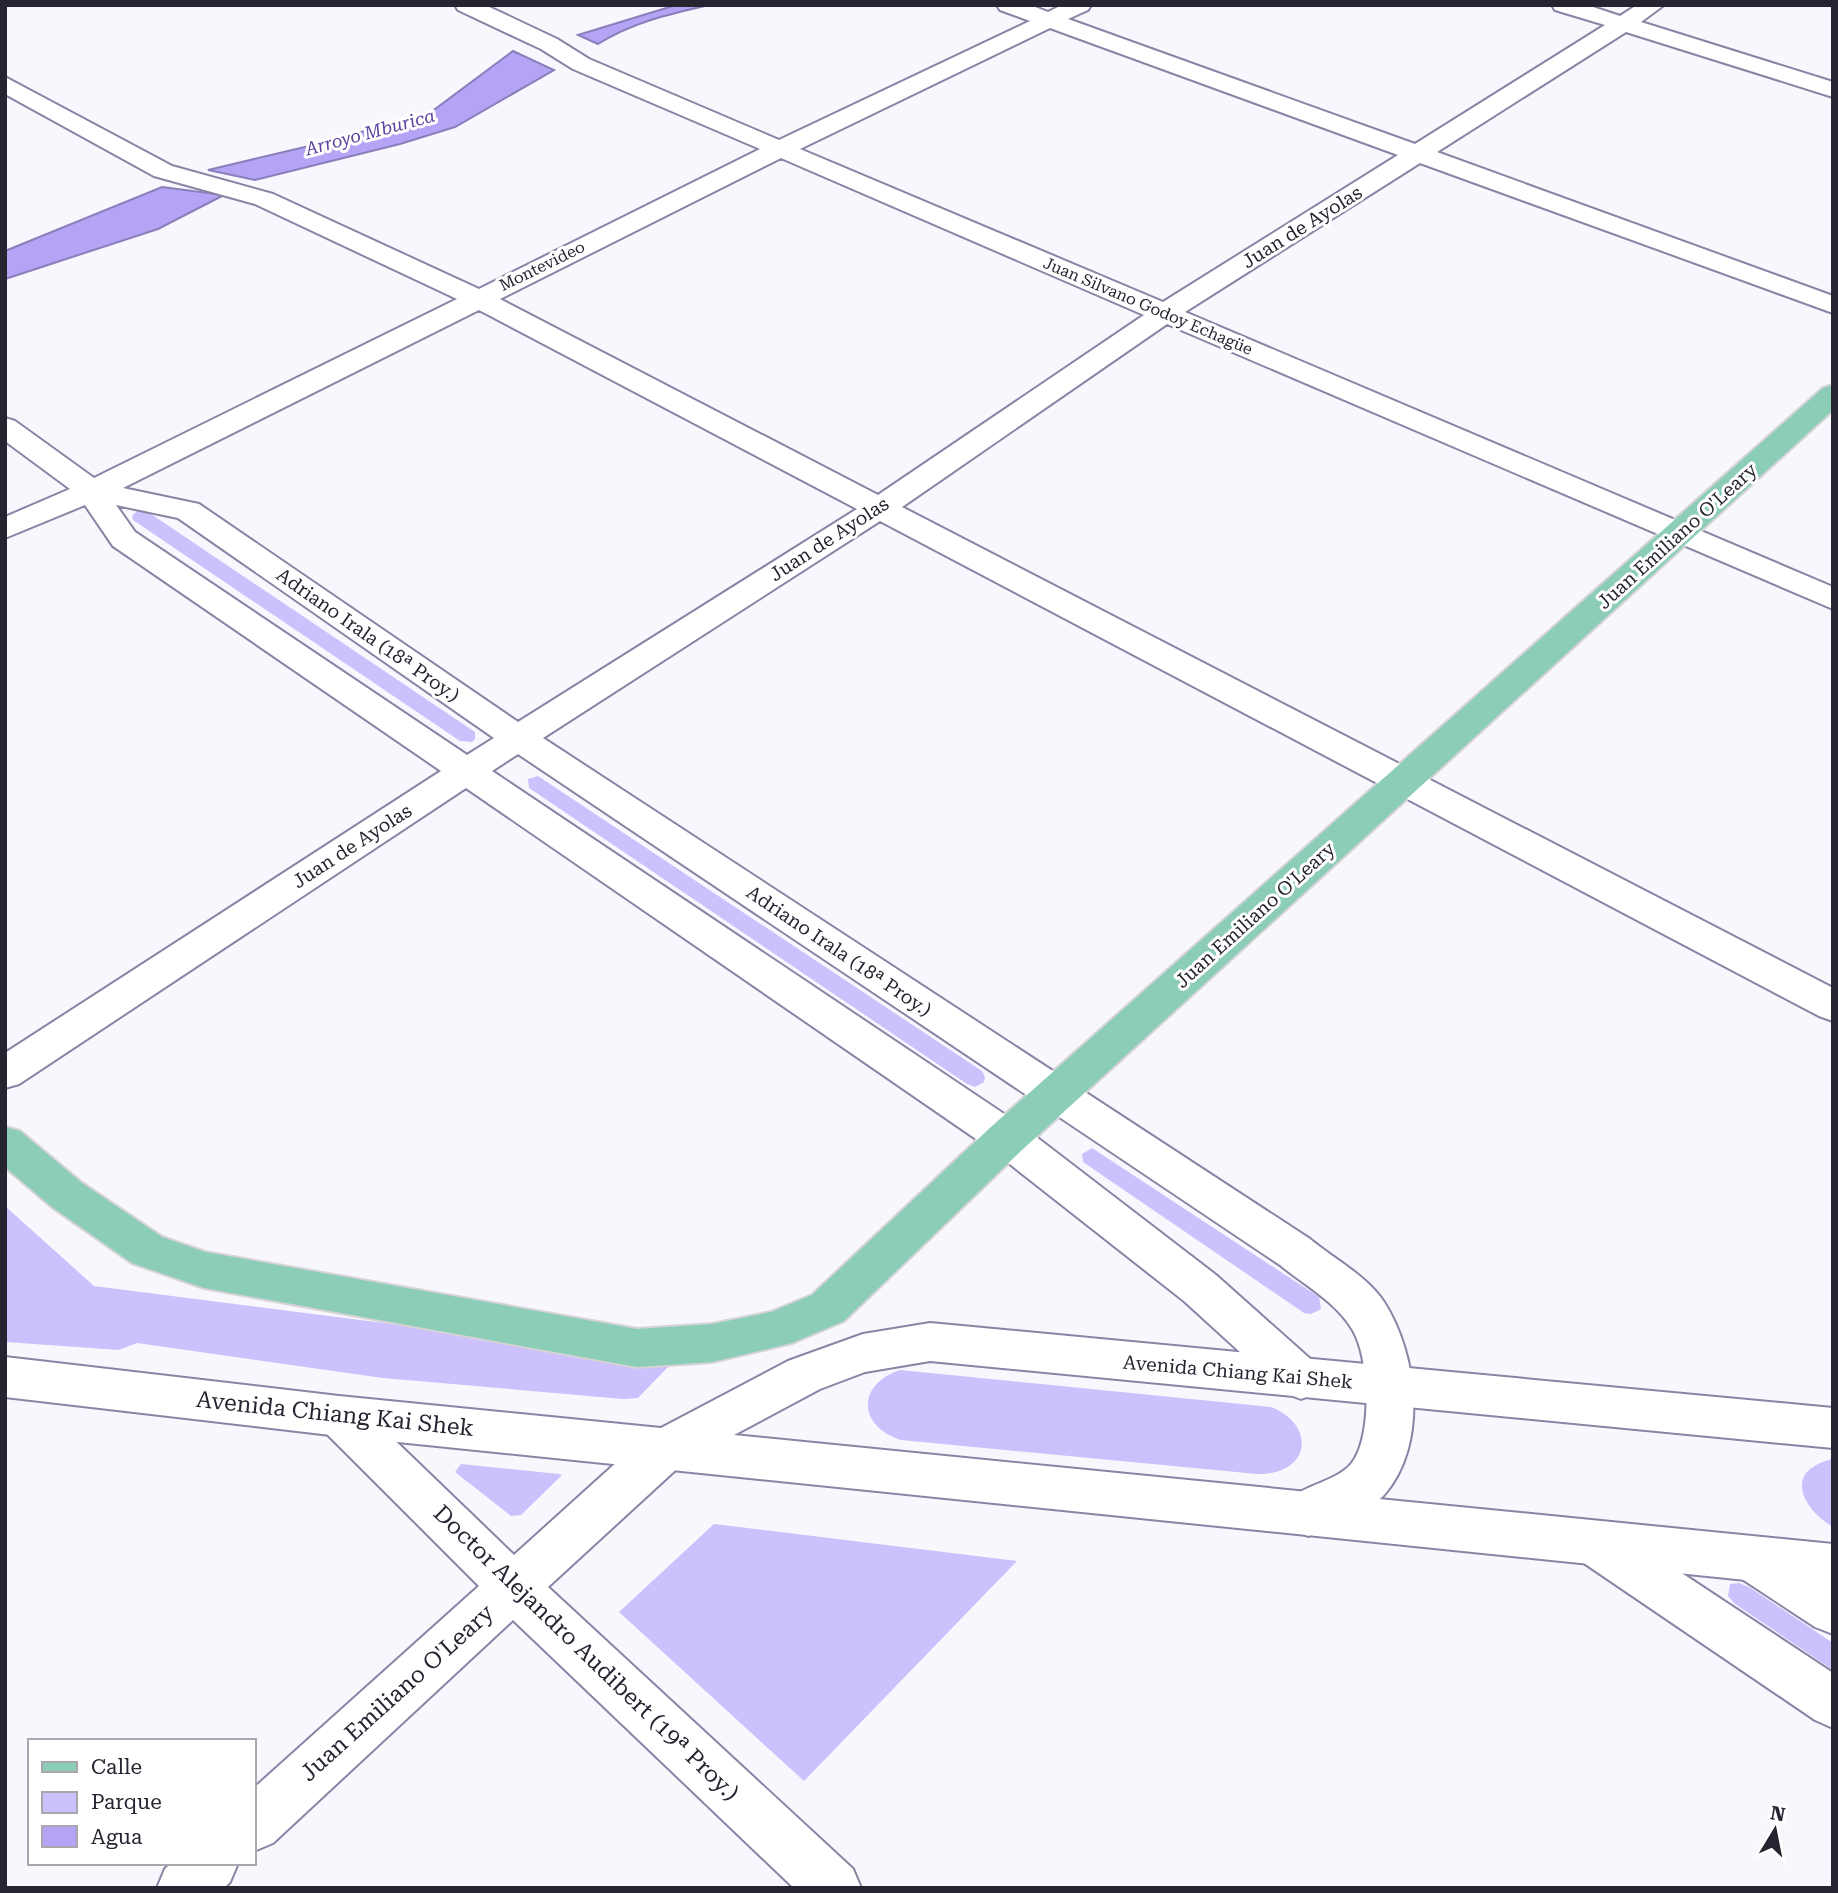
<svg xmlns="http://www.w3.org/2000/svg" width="1838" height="1893" font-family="'Roboto Serif',serif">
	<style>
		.green { fill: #ccc1fc }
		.water { fill: #b5a4f6; stroke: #8a7ebb; stroke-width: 2 }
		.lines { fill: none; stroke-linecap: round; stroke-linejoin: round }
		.street-casing { stroke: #8984a4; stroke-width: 4 }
		.secondary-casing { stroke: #8984a4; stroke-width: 4 }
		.primary-casing { stroke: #d4d3d6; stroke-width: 4 }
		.street { fill: #fff; fill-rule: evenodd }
		.secondary { fill: #fff; fill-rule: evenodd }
		.primary { fill: #8ccdb8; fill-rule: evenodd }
		.labels { text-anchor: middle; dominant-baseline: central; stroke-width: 6; stroke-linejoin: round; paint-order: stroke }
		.far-street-label { font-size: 16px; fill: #272431; stroke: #fff }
		.far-water-label { font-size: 18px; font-style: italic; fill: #5d42a0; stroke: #fff }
		.street-label { font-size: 19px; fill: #272431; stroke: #fff }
		.near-street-label { font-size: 23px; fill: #272431; stroke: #fff }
	</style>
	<rect width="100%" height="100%" fill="#f8f7fe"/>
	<!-- green -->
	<path class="green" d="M137,511L148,512L475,732V739L472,742L460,741L133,520L132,516Z
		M538,776L982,1071L985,1077L984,1082L975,1087L967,1084L529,788L528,779Z
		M1092,1148L1319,1297L1321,1309L1311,1314L1304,1313L1083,1162L1082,1154Z
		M5,1206L94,1286L666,1359L669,1366L638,1398L623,1399L383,1378L137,1343L119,1350L5,1342Z
		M900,1370L1271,1407C1317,1425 1311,1475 1257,1474L901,1440C858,1426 856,1385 900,1370Z
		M1833,1459V1527C1800,1507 1784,1470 1833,1459Z
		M461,1464L559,1474L562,1475L521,1515L511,1516L455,1472Z
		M714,1524L1017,1561L804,1781L619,1612Z
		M1739,1583L1749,1587L1833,1643V1670L1735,1604L1728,1596L1730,1584Z"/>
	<!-- water -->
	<path class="water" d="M676,5H710C670,14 633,22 598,44L578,35Z
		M513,51L554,70L455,127L400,144L255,180L208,170L326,142L431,112Z
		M162,187L224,195L158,229L5,279V251Z"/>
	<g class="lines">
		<defs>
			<path id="street" d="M455,5H485L557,39L589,59L779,140L1030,21L1000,10L997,5H1030L1048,12L1062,5H1091L1088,10L1068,19L1415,144L1605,25L1555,10L1552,5H1587L1620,16L1637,5H1664L1641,22L1833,82V97L1626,32L1437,152L1833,296V313L1420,163L1185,312L1833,587V609L1167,324L902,507L1833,988V1021L1819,1016L880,521L543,738L1310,1239C1334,1259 1367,1276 1384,1302C1418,1355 1428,1445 1384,1495C1366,1515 1332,1527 1308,1536L1291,1529L1284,1514C1286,1510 1288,1503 1291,1499C1302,1486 1337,1481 1351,1464C1373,1438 1370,1357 1352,1329C1336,1302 1303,1284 1280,1265L518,754L492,771L1022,1126L1216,1275L1317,1365L1324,1379L1317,1393L1301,1399L1285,1393L1184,1301L992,1150L466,788L19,1084L5,1088V1053L441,771L113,546L85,505L5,538V517L70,489L5,441V418L15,421L94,478L457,299L255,204L154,176L5,94V77L172,166L273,194L479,289L760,149L573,69L541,49L458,10ZM1050,28L1398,155L1163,302L800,149ZM781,158L1144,315L878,495L500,299ZM479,310L857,509L518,722L199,504L123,488ZM116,505L178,518L494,738L467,755L135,532Z
				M339,1396L355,1402L514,1555L648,1434L665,1428L682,1434L689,1449L682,1464L548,1587L853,1869L861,1888H794L513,1620L273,1843L254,1851V1788L479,1586L323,1430L316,1416L323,1402Z
				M1595,1521L1612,1527L1833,1673V1728L1815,1720L1578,1559L1571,1543L1578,1527Z
				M1753,1537L1770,1543L1833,1583V1634L1815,1627L1736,1575L1729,1559L1736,1543Z
				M171,1863H238L230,1882L224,1888H157L165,1869Z"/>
			<path id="secondary" d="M930,1323L1833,1408V1448L930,1361L865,1372L820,1389L734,1435L1833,1544V1589L339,1436L5,1397V1357L339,1396L661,1428L788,1361L863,1334Z"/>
			<path id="primary" d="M1833,385V410L1022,1150L844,1321L792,1343L712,1362L637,1367L204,1288L132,1263L52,1207L5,1167V1127L20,1131L82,1183L162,1237L205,1252L637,1329L712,1324L771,1312L812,1295L992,1126L1823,388Z"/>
		</defs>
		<!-- street casing -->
		<use href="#street" class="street-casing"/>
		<!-- secondary casing -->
		<use href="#secondary" class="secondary-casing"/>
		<!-- primary casing -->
		<use href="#primary" class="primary-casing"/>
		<!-- street -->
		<use href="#street" class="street"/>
		<!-- secondary -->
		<use href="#secondary" class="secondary"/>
		<!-- primary -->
		<use href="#primary" class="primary"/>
	</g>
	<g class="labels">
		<!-- far-street labels -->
		<g class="far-street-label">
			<text transform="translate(542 266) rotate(-26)">Montevideo</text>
			<text transform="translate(1148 306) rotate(23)">Juan Silvano Godoy Echagüe</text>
		</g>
		<!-- far-water labels -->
		<g class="far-water-label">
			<text transform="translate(370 132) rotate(-15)">Arroyo Mburica</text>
		</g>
		<!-- street labels -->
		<g class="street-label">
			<text transform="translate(1302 227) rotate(-32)">Juan de Ayolas</text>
			<text transform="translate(1677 536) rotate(-42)">Juan Emiliano O'Leary</text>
			<text transform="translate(829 539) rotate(-33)">Juan de Ayolas</text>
			<text transform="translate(368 635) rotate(35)">Adriano Irala (18ª Proy.)</text>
			<text transform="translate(352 846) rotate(-33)">Juan de Ayolas</text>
			<text transform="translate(1255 915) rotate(-42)">Juan Emiliano O'Leary</text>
			<text transform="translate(839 951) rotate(34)">Adriano Irala (18ª Proy.)</text>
			<text transform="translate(1238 1372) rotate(5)">Avenida Chiang Kai Shek</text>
		</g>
		<!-- near-street labels -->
		<g class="near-street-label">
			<text transform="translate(335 1414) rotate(6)">Avenida Chiang Kai Shek</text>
			<text transform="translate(586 1653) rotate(44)">Doctor Alejandro Audibert (19ª Proy.)</text>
			<text transform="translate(397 1693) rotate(-42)">Juan Emiliano O'Leary</text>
		</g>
	</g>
	<!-- border -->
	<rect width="1838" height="1893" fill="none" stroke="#272431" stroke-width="14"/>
	<!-- legend -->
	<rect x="28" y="1739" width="228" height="126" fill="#ffffff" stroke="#a9a7ad" stroke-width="2"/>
	<rect x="42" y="1762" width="35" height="10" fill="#8ccdb8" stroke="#a9a7ad" stroke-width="2"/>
	<text x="91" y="1774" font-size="21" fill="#272431">Calle</text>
	<rect x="42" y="1792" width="35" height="21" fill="#ccc1fc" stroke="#a9a7ad" stroke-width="2"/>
	<text x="91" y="1809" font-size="21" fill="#272431">Parque</text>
	<rect x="42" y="1826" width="35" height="21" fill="#b5a4f6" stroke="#a9a7ad" stroke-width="2"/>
	<text x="91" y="1844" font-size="21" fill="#272431">Agua</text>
	<!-- north arrow -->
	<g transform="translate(1775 1830) rotate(10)" stroke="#ffffff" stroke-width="5" paint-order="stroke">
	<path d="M0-5L12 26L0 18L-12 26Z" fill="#272431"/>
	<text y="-10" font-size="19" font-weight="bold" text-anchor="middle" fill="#272431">N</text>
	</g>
</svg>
